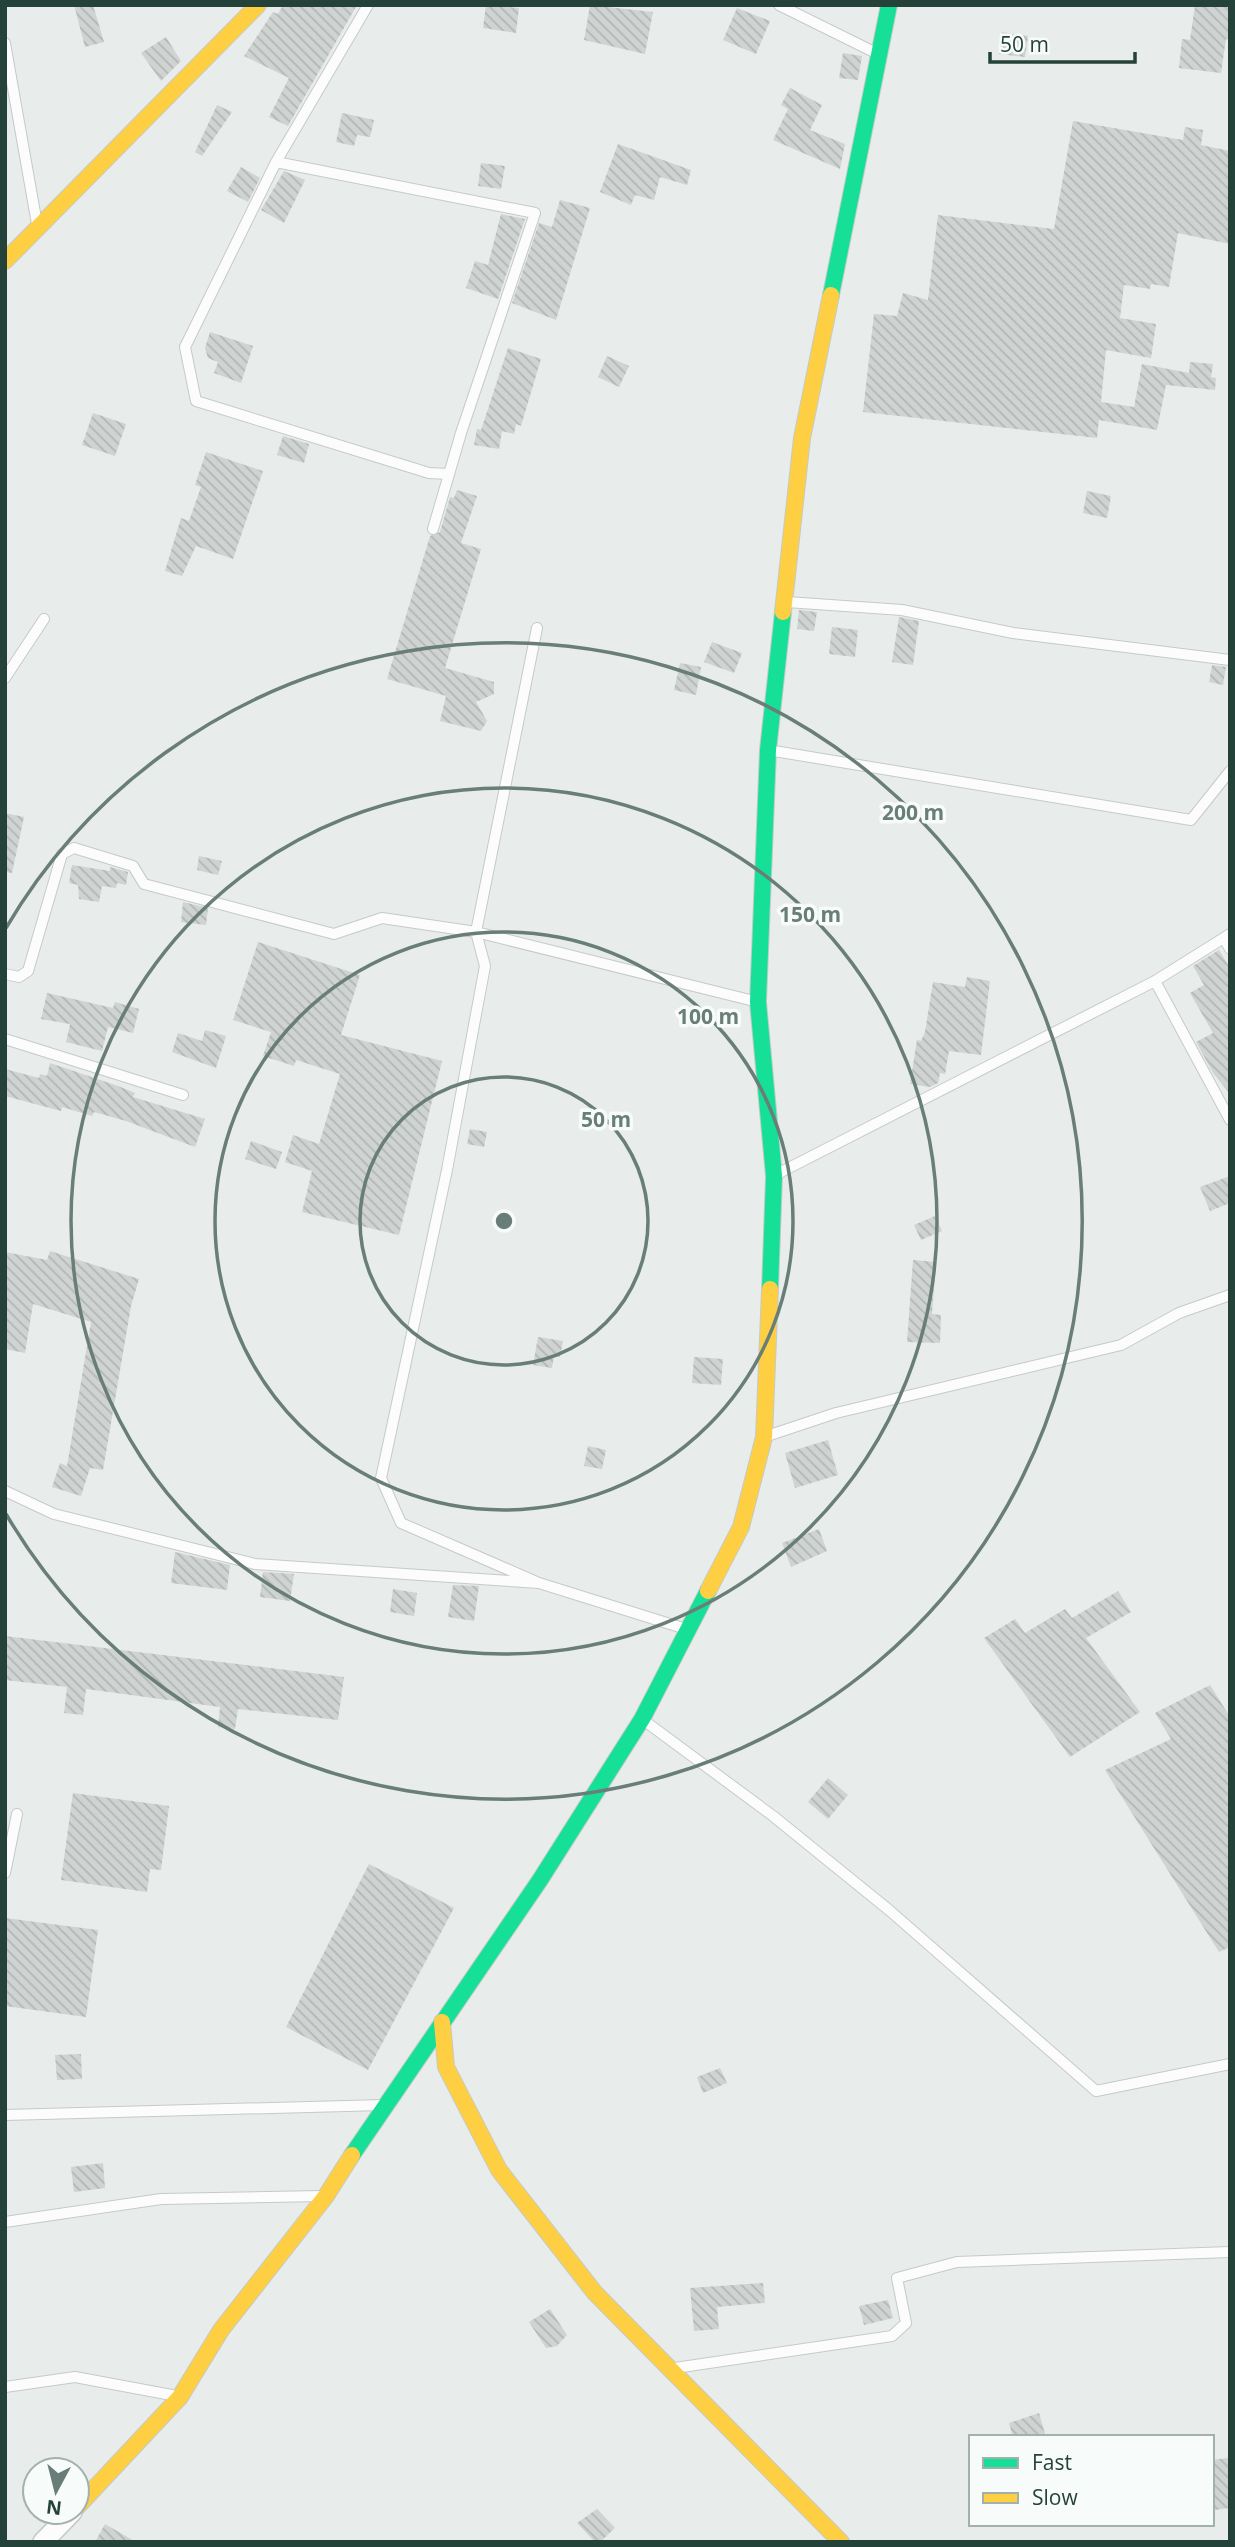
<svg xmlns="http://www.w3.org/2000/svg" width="1235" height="2547" font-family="'Open Sans',sans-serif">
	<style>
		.building { fill: url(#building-back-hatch) }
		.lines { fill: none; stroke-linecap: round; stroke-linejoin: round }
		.lane-casing { stroke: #c5cac8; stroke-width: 12 }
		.street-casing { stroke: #c5cac8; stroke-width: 22 }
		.fast-casing { stroke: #c3cbc8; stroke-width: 18 }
		.slow-casing { stroke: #c3cbc8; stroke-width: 18 }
		.lane { stroke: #fcfcfc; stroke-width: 10 }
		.street { stroke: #fcfcfc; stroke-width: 19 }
		.fast { stroke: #16e098; stroke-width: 16 }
		.slow { stroke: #ffcf43; stroke-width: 16 }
		.ring { fill: none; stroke: #697e78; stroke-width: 3.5 }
		.centre { fill: #697e78; stroke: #f7fbf9; stroke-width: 3.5 }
		.ring-label { font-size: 21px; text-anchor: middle; font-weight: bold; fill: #697e78; stroke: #f7fbf9; stroke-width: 7; stroke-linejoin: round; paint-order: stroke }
	</style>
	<defs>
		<pattern id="building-back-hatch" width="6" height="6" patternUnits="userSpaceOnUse" patternTransform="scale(1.75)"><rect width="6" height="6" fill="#cfd4d2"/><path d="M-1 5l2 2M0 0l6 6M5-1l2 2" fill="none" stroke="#b2b7b5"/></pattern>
	</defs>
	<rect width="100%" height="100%" fill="#e8edeb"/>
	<!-- building -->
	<path class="building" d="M74,5H93L104,42L85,47Z
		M283,5H357L288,126L269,117L289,78L244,56L273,12L278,14Z
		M486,5L519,8L516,33L483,28Z
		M590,5L653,12L645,54L584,40Z
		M1195,5H1230V40L1226,39L1221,73L1179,68L1182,39L1190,40Z
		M737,8L770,21L756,54L723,40Z
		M1002,32L1028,36L1025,57L999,54Z
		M166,37L181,61L161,81L141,53Z
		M843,53L862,56L858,80L839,78Z
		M790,88L822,105L810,130L845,144L840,169L773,140L788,109L781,105Z
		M217,105L232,112L202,156L195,152Z
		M342,113L374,120L370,137L357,135L354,146L336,142Z
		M1073,121L1183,140L1185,127L1203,130L1201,145L1230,151V244L1178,233L1169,287L1151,284L1150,289L1124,285L1120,318L1156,324L1151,358L1106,350L1101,402L1134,407L1142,364L1189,373L1190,362L1213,364L1211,377L1216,378L1215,390L1166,385L1157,430L1099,420L1097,438L863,412L874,314L897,316L903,293L928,300L938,215L1054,229Z
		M618,144L691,170L687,185L660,177L654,200L635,195L631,205L600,192Z
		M481,163L505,166L501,189L478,186Z
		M241,167L260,178L248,202L227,191Z
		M284,171L305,180L284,223L261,210Z
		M560,200L590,208L556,320L512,303L539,223L552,227Z
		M501,214L525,219L498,299L466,288L475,261L488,265Z
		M210,332L253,346L241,383L214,373L218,362L208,358L205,348Z
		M508,348L541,359L521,426L516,424L514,434L502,431L499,449L474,445L477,429L481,430Z
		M607,356L629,366L619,387L598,377Z
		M93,413L126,424L115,456L82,445Z
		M283,436L309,444L304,463L277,455Z
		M206,452L263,471L233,559L196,546L182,576L165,571L181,518L189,521L201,487L195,485Z
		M457,490L477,496L461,543L481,549L445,668L494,682V694L476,702L487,721L481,731L440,721L446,696L387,679L430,536L440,532L450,497L454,498Z
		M1087,491L1111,496L1107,518L1083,513Z
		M799,610L817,612L814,631L797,629Z
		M899,617L919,621L913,665L892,662Z
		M832,627L858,630L855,657L829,654Z
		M712,642L742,653L734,673L704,662Z
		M680,663L701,667L696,695L674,690Z
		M1212,665L1226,667L1223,685L1209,682Z
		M5,813L24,817L12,873L5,872Z
		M199,856L222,861L218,875L197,870Z
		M72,865L110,871V867L128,872L126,885L117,883L116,888L102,886L99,902L79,899L78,885L69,883Z
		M183,902L208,908L206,925L181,922Z
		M258,942L360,975L341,1035L442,1061L399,1235L302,1212L312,1171L285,1162L293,1135L319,1144L340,1074L296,1060L294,1066L263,1056L271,1032L233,1020Z
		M1219,950L1230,968V1094L1213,1073L1196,1042L1213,1033L1190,993L1204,985L1193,966Z
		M967,977L990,981L981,1055L949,1051L945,1074L940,1073L938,1083L930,1087L910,1084L917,1040L921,1041L925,1032L933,982L965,987Z
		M47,993L113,1008L115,1002L139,1009L133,1033L108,1027L102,1051L66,1042L70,1024L41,1019Z
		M205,1030L226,1036L216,1068L172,1052L178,1033L202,1041Z
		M50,1063L118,1086L135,1093L133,1097L205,1119L195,1147L126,1121L94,1112L92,1116L62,1107L61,1111L5,1096V1069L39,1078L40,1074L47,1076Z
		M470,1129L487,1132L484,1147L467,1144Z
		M251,1141L282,1152L276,1169L245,1159Z
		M1230,1176V1203L1210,1211L1200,1187Z
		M935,1216L942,1231L921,1240L914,1225Z
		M50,1251L139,1279L131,1306L103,1470L90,1468L81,1496L52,1487L60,1463L67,1466L91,1322L33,1304L25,1353L5,1349V1252L47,1260Z
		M913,1260L936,1262L932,1314L941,1315L940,1343L907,1342Z
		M538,1337L563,1341L560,1357L554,1355L552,1368L533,1365Z
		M694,1357L723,1359L721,1385L692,1383Z
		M828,1440L838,1475L795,1488L785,1453Z
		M588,1446L606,1450L602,1469L584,1466Z
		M819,1529L827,1551L791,1567L782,1543Z
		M175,1552L230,1565L227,1590L171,1583Z
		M263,1572L294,1574L290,1601L260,1597Z
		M453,1585L479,1586L474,1621L448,1617Z
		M393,1589L417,1593L414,1616L390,1612Z
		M1118,1591L1131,1612L1086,1638L1140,1712L1070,1757L984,1638L1015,1619L1025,1633L1065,1609L1072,1618Z
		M5,1636L344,1677L338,1720L238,1709L235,1729L218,1727L220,1707L86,1689L83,1715L64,1713L67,1687L5,1680Z
		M1210,1685L1230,1717V1947L1219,1952L1105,1770L1171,1739L1155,1713Z
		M828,1778L848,1795L828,1819L808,1802Z
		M73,1793L169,1806L161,1870L150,1869L147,1892L61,1880Z
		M369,1864L454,1908L368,2070L286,2027Z
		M5,1918L98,1930L86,2017L5,2006Z
		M81,2054L82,2079L57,2080L55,2055Z
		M720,2068L727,2083L703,2093L697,2077Z
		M103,2163L105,2188L74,2192L71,2167Z
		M763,2283L765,2303L717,2307L719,2329L694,2331L690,2288Z
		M888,2300L893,2318L864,2325L859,2306Z
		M550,2309L567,2335L557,2346L546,2348L529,2322Z
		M1039,2413L1046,2437H1013L1009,2423Z
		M1228,2458L1230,2508L1215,2510L1212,2460Z
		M597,2509L615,2528L600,2542H595L577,2523Z
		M105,2524L136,2542H95Z"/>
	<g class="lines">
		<defs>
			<path id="lane" d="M368,5L276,162L185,347L196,401L429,473L449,474
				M779,5L876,53
				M5,43L37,224
				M276,162L535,213L461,433L433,529
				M787,602L902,610L1013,633L1230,660
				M537,628L476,932L485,966L447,1170L381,1478L401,1523L539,1583
				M5,678L44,619
				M768,750L1191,820L1230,771
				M1224,938L1230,949
				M5,974L19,977L28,971L62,854L74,848L133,866L144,884L334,934L382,918L476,932L758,1002
				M1155,981L1230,1120
				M5,1039L183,1095
				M777,1174L1155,981L1230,934
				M767,1436L836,1413L1121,1345L1179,1313L1230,1295
				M5,1491L54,1514L255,1564L539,1583L686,1629
				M642,1719L773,1816L889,1910L1096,2091L1230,2064
				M5,1873L17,1814
				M5,2115L383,2105
				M5,2222L161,2199L322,2196
				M675,2368L892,2336L906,2323L897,2278L957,2262L1230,2252
				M5,2387L75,2377L177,2396"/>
			<path id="street" d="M43,2542L72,2512"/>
			<path id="fast" d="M831,295L889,5
				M770,1289L774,1176L758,1002L768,750L783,612
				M352,2155L540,1880L642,1719L708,1591"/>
			<path id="slow" d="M5,261L258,5
				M783,612L802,438L831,295
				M708,1591L741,1527L764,1437L770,1289
				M442,2022L446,2067L499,2170L595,2293L841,2542
				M77,2507L180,2397L221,2330L326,2196L352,2155"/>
		</defs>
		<!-- lane casing -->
		<use href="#lane" class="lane-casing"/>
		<!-- street casing -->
		<use href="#street" class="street-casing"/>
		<!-- fast casing -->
		<use href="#fast" class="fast-casing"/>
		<!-- slow casing -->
		<use href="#slow" class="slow-casing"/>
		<!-- lane -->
		<use href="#lane" class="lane"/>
		<!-- street -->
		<use href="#street" class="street"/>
		<!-- fast -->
		<use href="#fast" class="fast"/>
		<!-- slow -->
		<use href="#slow" class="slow"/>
	</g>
	<!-- distance rings -->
	<g class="ring">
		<circle cx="504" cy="1221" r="144"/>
		<circle cx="504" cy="1221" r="289"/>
		<circle cx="504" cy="1221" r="433"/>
		<path d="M6 928A578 578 0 1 1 6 1514"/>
	</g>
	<circle cx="504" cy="1221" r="10" class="centre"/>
	<g class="ring-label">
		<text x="913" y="820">200 m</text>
		<text x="810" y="922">150 m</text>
		<text x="708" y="1024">100 m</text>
		<text x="606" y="1127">50 m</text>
	</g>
	<!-- border -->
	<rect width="1235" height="2547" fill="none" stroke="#24423a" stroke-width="14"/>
	<!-- legend -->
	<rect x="969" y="2435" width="245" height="91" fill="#f7fbf9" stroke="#a3b1ad" stroke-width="2"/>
	<rect x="983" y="2458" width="35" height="10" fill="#16e098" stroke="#a3b1ad" stroke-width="2"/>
	<text x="1032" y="2470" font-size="21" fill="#24423a">Fast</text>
	<rect x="983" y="2493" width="35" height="10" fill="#ffcf43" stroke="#a3b1ad" stroke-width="2"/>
	<text x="1032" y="2505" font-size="21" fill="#24423a">Slow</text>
	<!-- north arrow -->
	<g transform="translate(56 2491) rotate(187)"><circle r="33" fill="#f7fbf9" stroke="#a3b1ad" stroke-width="2"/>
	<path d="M0-5L12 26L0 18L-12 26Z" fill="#697e78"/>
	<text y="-10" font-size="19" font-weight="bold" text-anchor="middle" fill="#24423a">N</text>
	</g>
	<!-- scale -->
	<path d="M990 52v10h145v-10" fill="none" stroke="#24423a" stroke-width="3.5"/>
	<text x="1000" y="52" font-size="21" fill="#24423a" stroke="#f7fbf9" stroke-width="5" paint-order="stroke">50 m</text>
</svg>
